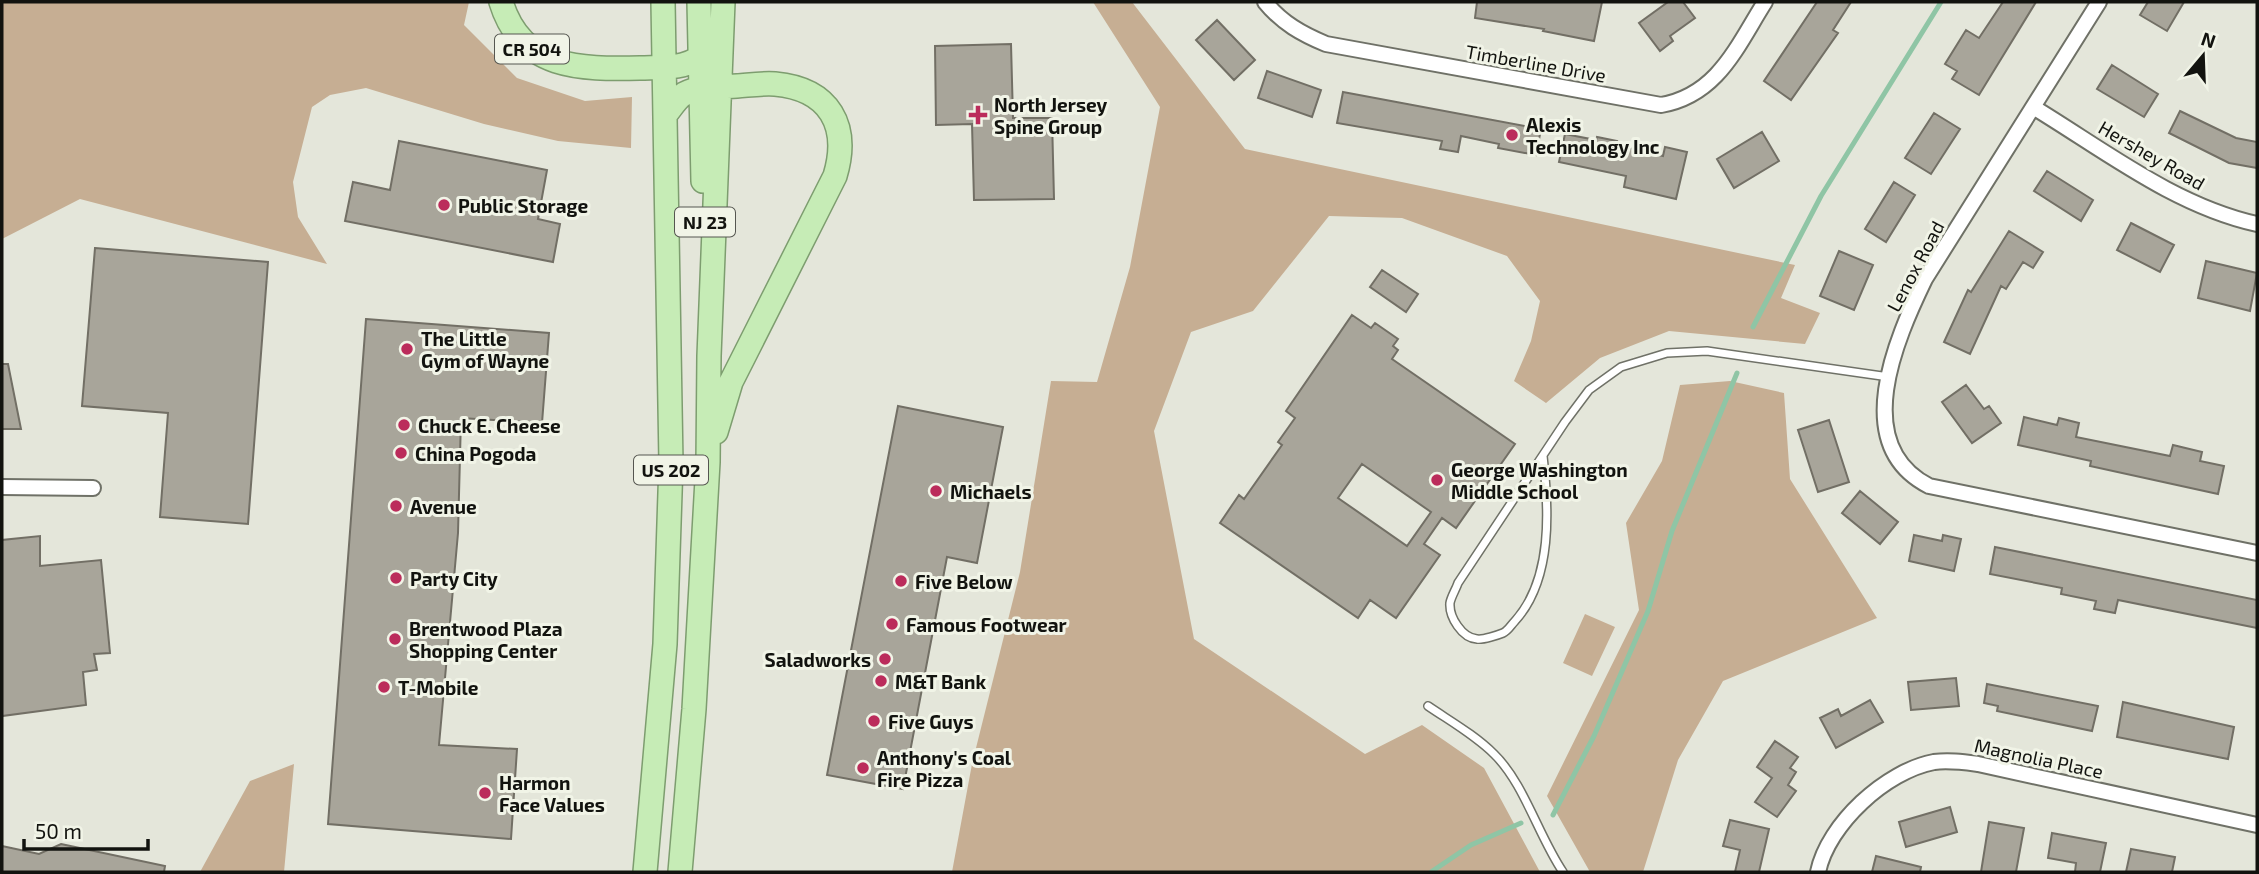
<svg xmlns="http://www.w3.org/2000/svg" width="2259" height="874" font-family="'Exo 2',sans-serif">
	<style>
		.green { fill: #c6ae93 }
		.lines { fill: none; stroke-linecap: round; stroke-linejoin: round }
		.stream { stroke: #8fc5a5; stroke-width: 5 }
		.building { fill: #a8a59a; stroke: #726f65; stroke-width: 2; fill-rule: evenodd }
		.service-casing { stroke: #6f7167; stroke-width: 10 }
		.minor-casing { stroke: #6f7167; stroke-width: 18 }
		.trunk-casing { stroke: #7d9d6f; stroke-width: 26 }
		.service { stroke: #fff; stroke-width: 7 }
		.minor { stroke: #fff; stroke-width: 14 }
		.trunk { stroke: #c6ecb6; stroke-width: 23 }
		.poi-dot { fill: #bb2c5b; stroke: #f1f4e7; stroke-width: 2.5 }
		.labels { text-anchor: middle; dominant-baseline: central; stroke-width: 6; stroke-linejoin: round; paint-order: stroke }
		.shield { fill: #f1f4e7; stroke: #555650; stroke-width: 2 }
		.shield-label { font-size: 18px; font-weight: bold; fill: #12130f }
		.street-label { font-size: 19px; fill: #12130f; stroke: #f1f4e7 }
		.poi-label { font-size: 19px; font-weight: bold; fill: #12130f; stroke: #f1f4e7; text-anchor: start }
	</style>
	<rect width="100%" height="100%" fill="#e4e6da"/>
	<!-- green -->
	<path class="green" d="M2,2H469L464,25L517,78L585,101L632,97L631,148L558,141L484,124L366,88L330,95L312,107L293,182L298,217L327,264L80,199L2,239Z
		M1093,2H1132L1245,149L1795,265L1781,298L1820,313L1805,344L1669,331L1600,358L1546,403L1514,381L1531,341L1540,301L1507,256L1402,218L1329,216L1253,311L1191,332L1154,431L1194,639L1365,754L1422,725L1484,768L1540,872H952L972,764L1020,572L1051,381L1097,382L1130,267L1160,107Z
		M1730,381L1784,393L1790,479L1877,618L1723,681L1678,760L1643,872H1590L1547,796L1639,610L1626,523L1662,461L1680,385Z
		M1585,614L1615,627L1592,676L1563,663Z
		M294,764L284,872H200L250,781Z"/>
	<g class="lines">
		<!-- stream -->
		<path class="stream" d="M1753,327L1821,196L1941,2
			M1553,815L1594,736L1648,611L1672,531L1737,373
			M1431,872L1471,845L1521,823"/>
	</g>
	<!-- building -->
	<path class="building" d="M1477,2H1602L1594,41L1543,31L1544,29L1475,18Z
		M1668,2H1683L1695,18L1670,36L1673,41L1660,51L1639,23Z
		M1817,2H1851L1833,30L1838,33L1791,100L1764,81Z
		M2003,2H2036L1979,95L1952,79L1957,71L1945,64L1966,30L1979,38Z
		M2148,2H2184L2167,31L2140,15Z
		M1217,20L1255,60L1234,80L1196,40Z
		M1011,44L1013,118H1052L1054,199L974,200L972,124L936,125L935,46Z
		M2112,65L2158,94L2144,117L2097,89Z
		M1267,71L1321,90L1312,117L1258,98Z
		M1343,92L1541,129L1536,155L1498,148L1499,144L1461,136L1458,152L1440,149L1442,141L1337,123Z
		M2180,111L2236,138L2257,142V168L2229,163L2169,133Z
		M1934,113L1960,129L1931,174L1905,158Z
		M1762,132L1779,161L1734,188L1717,159Z
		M1565,134L1596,140L1597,137L1617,141L1616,145L1663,156L1665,147L1687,152L1676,199L1624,187L1626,176L1559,162Z
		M399,141L547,170L538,219L560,224L553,262L345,221L353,182L390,190Z
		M2047,171L2093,200L2081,221L2034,191Z
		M1894,182L1915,195L1886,242L1865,229Z
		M2131,223L2174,245L2160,272L2117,250Z
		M2009,231L2043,252L2033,268L2023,262L2006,289L2001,286L1970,354L1944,342L1968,290L1971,292Z
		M95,248L268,262L248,524L160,517L168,413L82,406Z
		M1839,251L1873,265L1854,310L1820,296Z
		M2206,261L2257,273L2250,311L2198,298Z
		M1382,270L1418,294L1406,312L1370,287Z
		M1352,315L1371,328L1375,323L1398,339L1393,346L1398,350L1392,359L1515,444L1456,528L1442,518L1424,544L1440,555L1396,618L1370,600L1358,618L1220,523L1239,495L1244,499L1282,445L1278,442L1295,418L1286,411ZM1362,464L1431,512L1407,546L1338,498Z
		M366,319L549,333L542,423L461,418L458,533L439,745L517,749L511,839L328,824Z
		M2,364H8L21,429H2Z
		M1966,385L1984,409L1989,406L2001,423L1972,443L1942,402Z
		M898,406L1003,427L977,563L947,557L903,789L827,775Z
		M2024,417L2057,425L2059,418L2079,423L2076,437L2170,456L2173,445L2202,452L2200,461L2224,466L2218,494L2090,466L2091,461L2018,445Z
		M1829,420L1849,482L1818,492L1798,430Z
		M1860,491L1898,522L1880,544L1842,513Z
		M1914,535L1942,541L1943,535L1961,539L1954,571L1909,561Z
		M40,536V566L101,560L110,653L94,654L97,670L83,672L86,705L2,716V540Z
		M1995,547L2257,600V628L2118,600L2115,613L2094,609L2096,601L2061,594L2062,588L1990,574Z
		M1956,678L1959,706L1911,710L1908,682Z
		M1987,684L2098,706L2092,731L1997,711L1998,706L1984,703Z
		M1870,700L1883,722L1836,748L1820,718L1838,709L1841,716Z
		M2123,702L2234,727L2228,759L2117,737Z
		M1775,741L1798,757L1790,768L1796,772L1788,785L1796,791L1777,817L1755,802L1772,778L1757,767Z
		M1950,807L1957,832L1906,847L1899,822Z
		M1730,820L1769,829L1759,872H1735L1740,850L1723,846Z
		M1989,822L2024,828L2016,872H1981Z
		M2052,833L2106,843L2100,872H2075L2076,863L2048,858Z
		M61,844L165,866L164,872H2V846L39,854Z
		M2131,849L2175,857L2172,872H2126Z
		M1876,856L1921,867L1920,872H1872Z"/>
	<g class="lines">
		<defs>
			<path id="service" d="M1543,456C1549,509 1553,579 1515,621C1511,625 1508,631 1503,633C1498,635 1483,640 1477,639C1462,638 1449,617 1450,603C1451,597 1456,589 1458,583L1565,422L1589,390L1621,367L1667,353L1707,351L1889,377
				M1428,706C1450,721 1475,735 1494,754C1524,783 1539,837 1563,872"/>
			<path id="minor" d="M1265,2C1282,23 1302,34 1326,44L1661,105C1718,95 1737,46 1765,2
				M2099,2L1925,279C1896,339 1849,445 1929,486L2257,553
				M2033,107C2104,150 2175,206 2257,224
				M2,487L93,488
				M1818,872C1828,824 1886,771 1934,762C1949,760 1963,762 1978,764L2257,825"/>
			<path id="trunk" d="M501,2C522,70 580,69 640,68C667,67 691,70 710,48
				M699,2L703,181
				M666,114C671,108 677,98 684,94C699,86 720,87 737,86C750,85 763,83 775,84C830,89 850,126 835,176L731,382L716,432
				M645,872L665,644L671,463L663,2
				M680,872L694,709L708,462L709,356L723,2"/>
		</defs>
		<!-- service casing -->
		<use href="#service" class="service-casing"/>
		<!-- minor casing -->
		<use href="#minor" class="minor-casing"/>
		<!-- trunk casing -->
		<use href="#trunk" class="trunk-casing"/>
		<!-- service -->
		<use href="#service" class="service"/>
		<!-- minor -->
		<use href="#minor" class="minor"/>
		<!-- trunk -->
		<use href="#trunk" class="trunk"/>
	</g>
	<!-- markers -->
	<g class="poi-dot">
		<path d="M974.5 104.5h7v7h7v7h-7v7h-7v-7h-7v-7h7z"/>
		<circle cx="1512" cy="135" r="7"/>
		<circle cx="444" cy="205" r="7"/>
		<circle cx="407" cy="349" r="7"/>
		<circle cx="404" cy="425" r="7"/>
		<circle cx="401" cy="453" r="7"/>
		<circle cx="1437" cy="480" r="7"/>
		<circle cx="936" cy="491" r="7"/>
		<circle cx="396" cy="506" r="7"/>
		<circle cx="396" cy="578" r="7"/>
		<circle cx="901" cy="581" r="7"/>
		<circle cx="892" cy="624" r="7"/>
		<circle cx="395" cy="639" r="7"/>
		<circle cx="885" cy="659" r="7"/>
		<circle cx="881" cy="681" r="7"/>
		<circle cx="384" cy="687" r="7"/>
		<circle cx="874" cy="721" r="7"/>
		<circle cx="863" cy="768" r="7"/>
		<circle cx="485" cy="793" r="7"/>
	</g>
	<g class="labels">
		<!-- shield labels -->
		<g class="shield">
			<rect x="495" y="34.5" width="74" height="29" rx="5"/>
			<rect x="675" y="207.5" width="60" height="29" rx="5"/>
			<rect x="634" y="455.5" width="74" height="29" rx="5"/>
		</g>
		<g class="shield-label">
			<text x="532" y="49">CR 504</text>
			<text x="705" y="222">NJ 23</text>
			<text x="671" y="470">US 202</text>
		</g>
		<!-- street labels -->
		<g class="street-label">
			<text transform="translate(1536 63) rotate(10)">Timberline Drive</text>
			<text transform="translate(2152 155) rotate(30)">Hershey Road</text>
			<text transform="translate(1915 266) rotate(-62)">Lenox Road</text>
			<text transform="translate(2039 758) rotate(12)">Magnolia Place</text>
		</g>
		<!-- poi labels -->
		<g class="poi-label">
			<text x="994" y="104">North Jersey<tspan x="994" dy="22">Spine Group</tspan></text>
			<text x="1526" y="124">Alexis<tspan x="1526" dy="22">Technology Inc</tspan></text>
			<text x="458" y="205">Public Storage</text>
			<text x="421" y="338">The Little<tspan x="421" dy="22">Gym of Wayne</tspan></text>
			<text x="418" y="425">Chuck E. Cheese</text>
			<text x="415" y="453">China Pogoda</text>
			<text x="1451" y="469">George Washington<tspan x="1451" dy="22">Middle School</tspan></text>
			<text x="950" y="491">Michaels</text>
			<text x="410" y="506">Avenue</text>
			<text x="410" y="578">Party City</text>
			<text x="915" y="581">Five Below</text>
			<text x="906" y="624">Famous Footwear</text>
			<text x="409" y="628">Brentwood Plaza<tspan x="409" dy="22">Shopping Center</tspan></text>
			<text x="871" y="659" text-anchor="end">Saladworks</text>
			<text x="895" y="681">M&amp;T Bank</text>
			<text x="398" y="687">T-Mobile</text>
			<text x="888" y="721">Five Guys</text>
			<text x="877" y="757">Anthony's Coal<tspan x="877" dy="22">Fire Pizza</tspan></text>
			<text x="499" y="782">Harmon<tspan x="499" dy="22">Face Values</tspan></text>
		</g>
	</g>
	<!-- border -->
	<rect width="2259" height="874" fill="none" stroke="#12130f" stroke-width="7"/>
	<!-- north arrow -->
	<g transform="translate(2203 56) rotate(19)" stroke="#f1f4e7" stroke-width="5" paint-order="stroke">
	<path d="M0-5L12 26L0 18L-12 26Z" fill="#12130f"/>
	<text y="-10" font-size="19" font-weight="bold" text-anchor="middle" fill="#12130f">N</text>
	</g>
	<!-- scale -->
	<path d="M24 839v10h124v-10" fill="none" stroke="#12130f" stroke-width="3.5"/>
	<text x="35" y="839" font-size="21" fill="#12130f" stroke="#f1f4e7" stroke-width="5" paint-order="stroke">50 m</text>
</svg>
